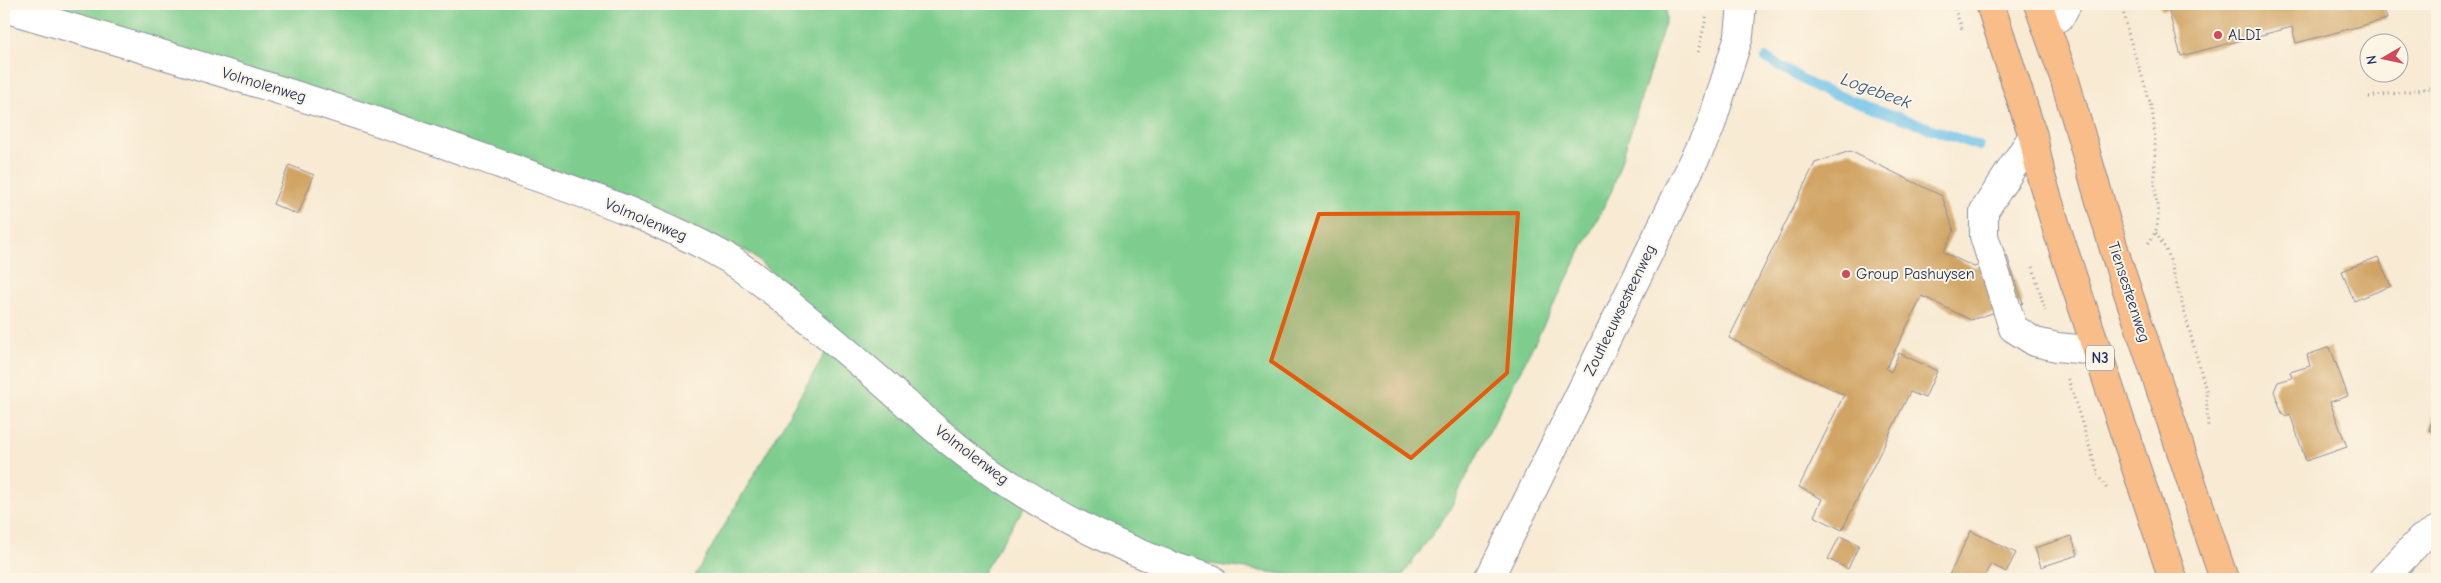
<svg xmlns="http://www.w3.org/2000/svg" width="2441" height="583" font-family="'Comic Neue',sans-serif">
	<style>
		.green { fill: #7ecd8e; stroke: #4c7e76 }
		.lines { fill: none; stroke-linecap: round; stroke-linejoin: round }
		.stream { stroke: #6fc3eb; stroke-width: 10 }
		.building { fill: #d1a465 }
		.minor-casing { stroke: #8a8c98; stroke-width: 30 }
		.major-casing { stroke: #8a8c98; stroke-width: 30 }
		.path { stroke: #8a8c98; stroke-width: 3; stroke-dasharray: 1 4; stroke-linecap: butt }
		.minor { stroke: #fff; stroke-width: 28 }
		.major { stroke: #f8bd88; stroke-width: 28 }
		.marked { fill: #e8590c; fill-opacity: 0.2; stroke: #e8590c; stroke-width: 4; stroke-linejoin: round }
		.poi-dot { fill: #d1495b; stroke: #fcf5e5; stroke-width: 2 }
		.labels { text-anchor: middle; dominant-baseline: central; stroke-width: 4; stroke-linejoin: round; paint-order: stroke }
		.shield { fill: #fcf5e5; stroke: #5e6a86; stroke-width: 1 }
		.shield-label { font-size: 15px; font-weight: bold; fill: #1b2f5e }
		.poi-label { font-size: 16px; fill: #1b2f5e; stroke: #fcf5e5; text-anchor: start }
		.street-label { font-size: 16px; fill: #1b2f5e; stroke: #fcf5e5 }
		.water-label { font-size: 18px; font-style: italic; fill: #305481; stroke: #fcf5e5 }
	</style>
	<rect width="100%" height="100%" fill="#fcf5e5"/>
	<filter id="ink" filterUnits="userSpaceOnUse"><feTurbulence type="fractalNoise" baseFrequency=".02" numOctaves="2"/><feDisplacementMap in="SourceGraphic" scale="10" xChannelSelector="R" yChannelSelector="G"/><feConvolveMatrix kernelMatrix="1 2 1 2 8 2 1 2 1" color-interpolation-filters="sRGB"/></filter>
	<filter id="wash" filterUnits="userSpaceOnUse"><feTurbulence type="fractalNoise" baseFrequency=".0096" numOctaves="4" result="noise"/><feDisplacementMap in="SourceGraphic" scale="20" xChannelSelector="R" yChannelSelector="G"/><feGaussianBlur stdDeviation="1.12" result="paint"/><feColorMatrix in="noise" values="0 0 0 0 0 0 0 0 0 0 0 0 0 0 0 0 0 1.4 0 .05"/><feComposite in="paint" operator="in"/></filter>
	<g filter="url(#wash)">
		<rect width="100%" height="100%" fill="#f8ead3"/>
		<!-- green -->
		<path class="green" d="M14,4H1667L1666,20L1612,190L1449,511L1400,579H1320L1203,563L1128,539L1013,480L838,334L750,253L668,216Z
			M827,350L1025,506L979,579H693Z"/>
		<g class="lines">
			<!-- stream -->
			<path class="stream" d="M1766,58L1817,88L1979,146"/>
		</g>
		<g id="blocks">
			<!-- building -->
			<path class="building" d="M2160,4H2383L2387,19L2296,43L2292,27L2181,56L2168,9L2161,10Z
				M1850,151L1942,196L1954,231L1943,252L1974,267L2007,256L2023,303L1971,320L1922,296L1886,369L1891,372L1899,353L1937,371L1925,398L1910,392L1842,530L1814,516L1822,499L1799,487L1844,395L1729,338L1815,163Z
				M289,165L314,175L298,215L273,204Z
				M2378,257L2391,286L2354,301L2342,271Z
				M2330,347L2348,396L2330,402L2347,447L2306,461L2290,414L2286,416L2282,413L2274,391L2278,382L2292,378L2290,372L2310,366L2307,355Z
				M2437,406V433L2429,430Z
				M1971,531L2016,553L2006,572L1991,564L1983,579H1947Z
				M1840,536L1859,545L1848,569L1828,559Z
				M2071,536L2078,555L2041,567L2035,548Z"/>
		</g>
	</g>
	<g filter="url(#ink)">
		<use href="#blocks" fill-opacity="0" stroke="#8a8c98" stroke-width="1"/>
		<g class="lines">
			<defs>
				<path id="minor" d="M4,8C169,56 334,104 497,163C576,191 656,217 729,259C746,269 762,283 778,295C808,319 838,344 867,369C901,398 934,430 970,457C1044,511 1124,553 1212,579
					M2060,17L2067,4
					M2033,136L1984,211V236L2013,328L2035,342L2057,347L2097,351
					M1489,579L1710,128L1739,36L1742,4
					M2383,579L2421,539L2437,530"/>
				<path id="major" d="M1990,4L2033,136L2041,176L2058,233L2173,579
					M2038,4L2064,77L2118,263L2224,579"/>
			</defs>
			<!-- minor casing -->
			<use href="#minor" class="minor-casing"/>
			<!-- major casing -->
			<use href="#major" class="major-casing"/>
			<!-- path -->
			<path class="path" d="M1953,4L1962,29
				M2122,4C2127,41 2144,75 2152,111C2157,136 2154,163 2155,188C2157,213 2164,225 2146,246
				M1698,52L1707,14
				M2369,97L2437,87
				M2156,233L2168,253L2206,390L2208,428
				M2033,267L2045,311
				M2068,379L2099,477L2108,490"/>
			<!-- minor -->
			<use href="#minor" class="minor"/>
			<!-- major -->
			<use href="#major" class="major"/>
		</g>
	</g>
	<!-- marked area -->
	<path class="marked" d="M1518,213L1507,373L1411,458L1271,361L1319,214Z"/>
	<!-- markers -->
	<g class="poi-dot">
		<circle cx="2218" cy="35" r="5"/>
		<circle cx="1846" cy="274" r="5"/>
	</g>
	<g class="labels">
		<!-- shield labels -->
		<rect class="shield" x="2086" y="345.5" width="28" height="25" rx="4"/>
		<g class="shield-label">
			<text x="2100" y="358">N3</text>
		</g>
		<!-- poi labels -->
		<g class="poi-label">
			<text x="2228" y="35">ALDI</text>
			<text x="1856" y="274">Group Pashuysen</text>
		</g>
		<!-- street labels -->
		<g class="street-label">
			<text transform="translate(264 85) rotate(17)">Volmolenweg</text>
			<text transform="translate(646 220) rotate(23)">Volmolenweg</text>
			<text transform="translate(2129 292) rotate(72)">Tiensesteenweg</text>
			<text transform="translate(1620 310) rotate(-64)">Zoutleeuwsesteenweg</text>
			<text transform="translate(972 455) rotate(37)">Volmolenweg</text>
		</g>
		<!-- water labels -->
		<g class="water-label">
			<text transform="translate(1876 91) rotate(20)">Logebeek</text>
		</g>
	</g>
	<!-- margin -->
	<rect width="2441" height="583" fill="none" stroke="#fcf5e5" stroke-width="20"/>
	<!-- north arrow -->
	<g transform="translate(2384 58) rotate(261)"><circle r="24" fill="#fcf5e5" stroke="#a2a6af"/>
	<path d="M0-4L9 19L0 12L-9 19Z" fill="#d1495b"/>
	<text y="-8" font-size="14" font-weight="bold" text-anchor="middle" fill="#1b2f5e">N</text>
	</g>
</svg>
